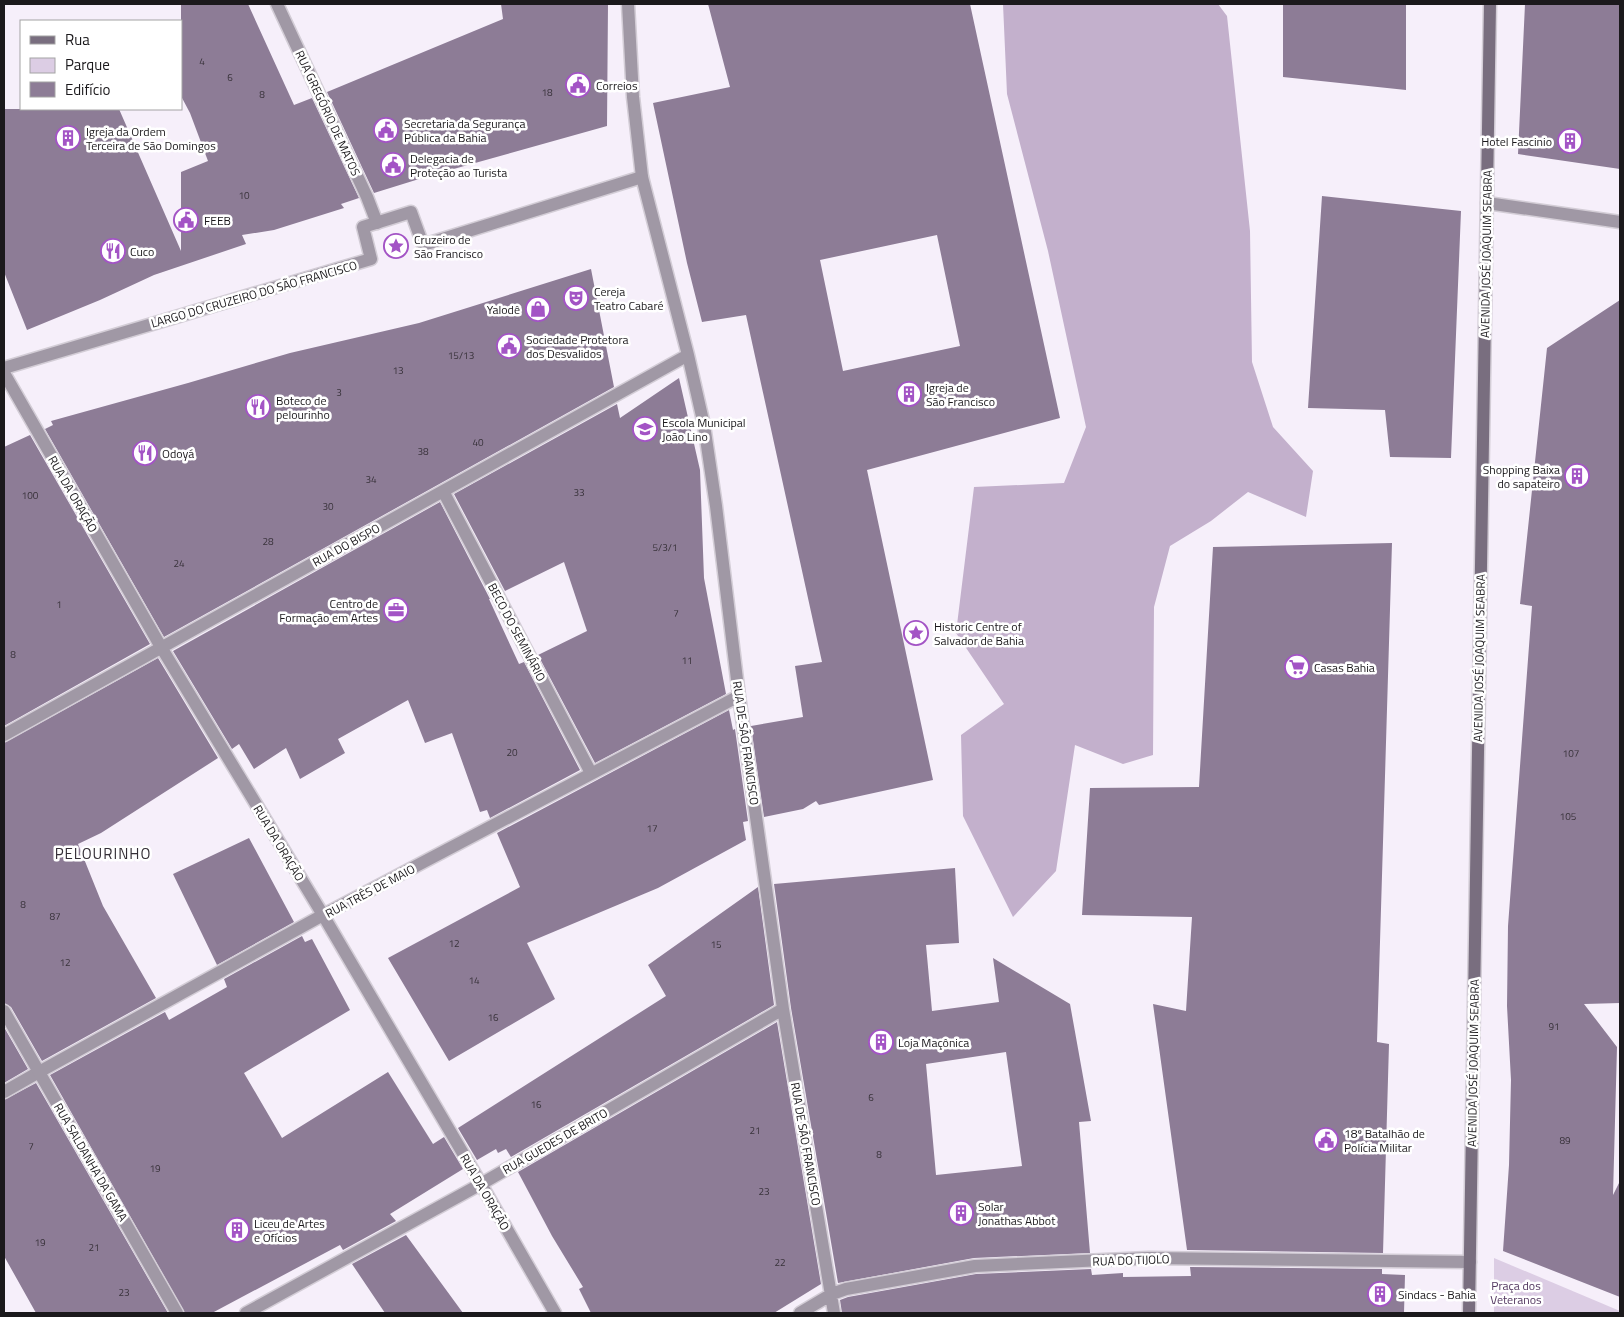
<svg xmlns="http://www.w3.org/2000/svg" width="1624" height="1317" font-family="'Titillium Web',sans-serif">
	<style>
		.green { fill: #dccde4 }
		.forest { fill: #c3b0cc }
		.building { fill: #8d7c96; fill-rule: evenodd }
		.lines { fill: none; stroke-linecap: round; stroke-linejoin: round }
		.pedestrian-casing { stroke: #d3cdd6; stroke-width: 15 }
		.minor-casing { stroke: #d3cdd6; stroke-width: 15 }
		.tertiary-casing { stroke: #d3cdd6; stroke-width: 15 }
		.secondary-casing { stroke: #d3cdd6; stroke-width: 15 }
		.pedestrian { stroke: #a098a5; stroke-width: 12 }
		.minor { stroke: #a098a5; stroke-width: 12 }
		.tertiary { stroke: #a098a5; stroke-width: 12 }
		.secondary { stroke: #796e7f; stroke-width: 12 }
		.labels { text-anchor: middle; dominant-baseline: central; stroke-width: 5; stroke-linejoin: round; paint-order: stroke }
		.number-label { font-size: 10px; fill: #38323a }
		.poi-label { font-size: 12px; fill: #1b191c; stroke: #fff; text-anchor: start }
		.street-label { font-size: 12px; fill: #1b191c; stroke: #fff }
		.park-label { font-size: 12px; fill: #52375f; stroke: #fff }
		.quarter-label { font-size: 15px; letter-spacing: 1px; fill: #342e36; stroke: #fff }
	</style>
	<rect width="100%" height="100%" fill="#f6effa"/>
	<!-- green -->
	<path class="green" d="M1494,1258L1620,1311V1313H1494Z"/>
	<!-- forest -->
	<path class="forest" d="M1003,4H1218L1227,16L1250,231L1252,362L1273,427L1313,471L1306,517L1248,492L1211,521L1170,546L1154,607L1153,755L1123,764L1075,745L1056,871L1013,917L963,816L961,735L1004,704L956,633L974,487L1064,483L1086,427L1048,251L1007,94Z"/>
	<!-- building -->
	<path class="building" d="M181,4H248L294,105L312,98L359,198L341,204L344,208L274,230L242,235L246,244L154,275L100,300L27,330L4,272V109H119L181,251V172L208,161L190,113L181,96Z
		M501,4H608L607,126L432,175L374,193L327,92L503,19Z
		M708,4H970L1060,418L867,470L933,780L819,805L816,801L803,809L764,817L751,726L803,717L795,666L822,662L746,315L702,322L687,263L653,103L730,87ZM937,235L960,346L843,371L820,260Z
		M1283,4H1406V90L1283,77Z
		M1525,4H1620V169L1518,154Z
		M1322,196L1461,211L1451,458L1390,457L1385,410L1308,408Z
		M591,269L614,387L164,637L45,429L53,425L51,421L188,383L290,353L419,323Z
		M1620,300V1003L1584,1004L1617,1047L1613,1195L1620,1181V1297L1503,1251L1509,1165L1511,1080L1507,1006L1508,926L1532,606L1520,604L1547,348Z
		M679,378L700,470L704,578L726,694L595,763L538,655L587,631L564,562L505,591L454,494L617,404L620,418Z
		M30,435L150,644L4,726V447Z
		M440,502L490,599H489L519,664L524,662L580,770L490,818L487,810L480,812L452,733L425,743L408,700L338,739L345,753L300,779L286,748L254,769L239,744L232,749L173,651Z
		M1392,543L1377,1042L1389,1044L1383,1253L1187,1250L1153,1004L1186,1011L1192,917L1082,915L1090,788L1199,787L1213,547Z
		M158,658L218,758L101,833L78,844L103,906L156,998L42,1061L11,1007L4,1003V743Z
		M729,710L733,730L735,729L748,821L743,822L746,840L658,888L527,943L555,999L449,1061L388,958L520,887L497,833Z
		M249,838L294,922L217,965L173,874Z
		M955,868L959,943L926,945L932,1011L999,1002L993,958L1070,1004L1091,1121L1079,1122L1090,1253L974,1258L838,1283L791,1008L774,884ZM1006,1052L1022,1166L936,1175L926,1064Z
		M758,887L774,1005L511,1157L506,1149L498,1153L496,1149L477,1160L458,1128L666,996L648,965Z
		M302,936L305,942L312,939L350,1010L244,1073L282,1138L388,1072L433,1144L444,1137L463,1169L390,1214L396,1221L343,1250L340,1245L212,1313H185L50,1075L165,1012L169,1020L227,987L224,979Z
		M777,1022L821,1284L774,1313H591L579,1289L583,1287L552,1236L518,1172Z
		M4,1027L28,1069L4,1083Z
		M36,1083L168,1313H36L4,1256V1100Z
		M406,1235L463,1313H385L352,1264Z
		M1190,1267L1382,1269V1274L1405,1275L1404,1313H842L840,1300L848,1297L976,1274L1091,1269L1092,1275L1123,1273V1277L1191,1276Z"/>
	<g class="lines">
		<defs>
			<path id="pedestrian" d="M4,368L371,259L363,227L411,212L423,245L642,177
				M4,1092L39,1072"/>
			<path id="minor" d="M277,4L367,197L377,223
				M628,4L633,97L642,177L688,355L704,425L716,506L739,696L783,1009L834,1313
				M4,373L161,647L323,915L481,1184L555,1313
				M443,491L591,773
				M4,735L688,355
				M4,1011L177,1313
				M39,1072L323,915L739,696
				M246,1313L481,1184L783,1009
				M800,1313L832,1294L846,1289L975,1266L1149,1258L1470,1262"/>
			<path id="tertiary" d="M1487,203L1620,222"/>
			<path id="secondary" d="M1469,1313L1490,4"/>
		</defs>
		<!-- pedestrian casing -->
		<use href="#pedestrian" class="pedestrian-casing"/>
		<!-- minor casing -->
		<use href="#minor" class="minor-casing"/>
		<!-- tertiary casing -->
		<use href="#tertiary" class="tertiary-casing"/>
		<!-- secondary casing -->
		<use href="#secondary" class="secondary-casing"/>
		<!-- pedestrian -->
		<use href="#pedestrian" class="pedestrian"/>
		<!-- minor -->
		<use href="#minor" class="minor"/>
		<!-- tertiary -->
		<use href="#tertiary" class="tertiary"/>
		<!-- secondary -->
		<use href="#secondary" class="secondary"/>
	</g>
	<!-- icons -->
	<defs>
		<symbol id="civic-ring" viewBox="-11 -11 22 22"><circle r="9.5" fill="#fff" stroke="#a354c5" stroke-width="1.5"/><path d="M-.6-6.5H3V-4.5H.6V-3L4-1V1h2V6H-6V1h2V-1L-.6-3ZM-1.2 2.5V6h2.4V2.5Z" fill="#a354c5"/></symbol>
		<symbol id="building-ring" viewBox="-11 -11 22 22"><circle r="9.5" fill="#fff" stroke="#a354c5" stroke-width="1.5"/><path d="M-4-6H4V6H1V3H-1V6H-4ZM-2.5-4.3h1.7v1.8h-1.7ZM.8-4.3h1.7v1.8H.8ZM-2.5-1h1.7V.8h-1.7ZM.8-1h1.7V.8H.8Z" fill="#a354c5"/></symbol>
		<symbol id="sight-ring" viewBox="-11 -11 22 22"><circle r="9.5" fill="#fff" stroke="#a354c5" stroke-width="1.5"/><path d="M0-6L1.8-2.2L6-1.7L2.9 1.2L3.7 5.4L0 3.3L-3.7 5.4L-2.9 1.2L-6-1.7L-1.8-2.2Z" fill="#a354c5"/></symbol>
		<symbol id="restaurant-ring" viewBox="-11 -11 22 22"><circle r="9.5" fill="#fff" stroke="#a354c5" stroke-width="1.5"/><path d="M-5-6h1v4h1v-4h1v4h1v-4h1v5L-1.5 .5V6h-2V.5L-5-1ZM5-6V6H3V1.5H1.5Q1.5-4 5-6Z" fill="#a354c5"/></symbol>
		<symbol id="theatre-ring" viewBox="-11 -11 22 22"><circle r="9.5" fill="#fff" stroke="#a354c5" stroke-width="1.5"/><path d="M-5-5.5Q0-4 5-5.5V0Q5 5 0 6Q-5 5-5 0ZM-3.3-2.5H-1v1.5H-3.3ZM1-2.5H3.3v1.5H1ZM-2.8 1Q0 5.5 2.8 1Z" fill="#a354c5"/></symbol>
		<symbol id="shop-ring" viewBox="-11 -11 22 22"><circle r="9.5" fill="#fff" stroke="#a354c5" stroke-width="1.5"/><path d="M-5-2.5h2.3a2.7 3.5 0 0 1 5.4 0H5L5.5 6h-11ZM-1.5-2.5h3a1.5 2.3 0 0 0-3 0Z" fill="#a354c5"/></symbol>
		<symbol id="school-ring" viewBox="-11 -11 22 22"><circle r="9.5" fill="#fff" stroke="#a354c5" stroke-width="1.5"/><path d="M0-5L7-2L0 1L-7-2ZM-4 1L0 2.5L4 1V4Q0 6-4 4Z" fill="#a354c5"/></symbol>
		<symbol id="office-ring" viewBox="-11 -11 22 22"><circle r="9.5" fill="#fff" stroke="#a354c5" stroke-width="1.5"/><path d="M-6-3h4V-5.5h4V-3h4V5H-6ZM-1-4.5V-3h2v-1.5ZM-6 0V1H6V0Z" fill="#a354c5"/></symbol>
		<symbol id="supermarket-ring" viewBox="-11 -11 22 22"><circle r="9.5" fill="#fff" stroke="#a354c5" stroke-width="1.5"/><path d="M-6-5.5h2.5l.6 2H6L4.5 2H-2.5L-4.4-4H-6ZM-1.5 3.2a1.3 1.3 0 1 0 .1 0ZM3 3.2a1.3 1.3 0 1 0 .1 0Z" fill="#a354c5"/></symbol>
	</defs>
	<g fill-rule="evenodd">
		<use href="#civic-ring" x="564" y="71" width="28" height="28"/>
		<use href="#civic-ring" x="372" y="116" width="28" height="28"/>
		<use href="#building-ring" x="54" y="124" width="28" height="28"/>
		<use href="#building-ring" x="1556" y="127" width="28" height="28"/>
		<use href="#civic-ring" x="379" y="151" width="28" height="28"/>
		<use href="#civic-ring" x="172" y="206" width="28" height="28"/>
		<use href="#sight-ring" x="382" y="232" width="28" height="28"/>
		<use href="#restaurant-ring" x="99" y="237" width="28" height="28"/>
		<use href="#theatre-ring" x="562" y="284" width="28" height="28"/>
		<use href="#shop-ring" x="524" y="295" width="28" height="28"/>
		<use href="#civic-ring" x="495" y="332" width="28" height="28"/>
		<use href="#building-ring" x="895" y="380" width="28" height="28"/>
		<use href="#restaurant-ring" x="244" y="393" width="28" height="28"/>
		<use href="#school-ring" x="631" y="415" width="28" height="28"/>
		<use href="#restaurant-ring" x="131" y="439" width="28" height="28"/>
		<use href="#building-ring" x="1563" y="462" width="28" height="28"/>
		<use href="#office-ring" x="382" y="596" width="28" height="28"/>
		<use href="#sight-ring" x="902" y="619" width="28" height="28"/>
		<use href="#supermarket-ring" x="1283" y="653" width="28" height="28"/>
		<use href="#building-ring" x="867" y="1028" width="28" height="28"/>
		<use href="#civic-ring" x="1312" y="1126" width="28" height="28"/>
		<use href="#building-ring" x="947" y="1199" width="28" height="28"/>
		<use href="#building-ring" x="223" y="1216" width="28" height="28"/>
		<use href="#building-ring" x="1366" y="1280" width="28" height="28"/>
	</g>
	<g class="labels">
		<!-- number labels -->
		<g class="number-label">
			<text x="202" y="61">4</text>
			<text x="230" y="77">6</text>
			<text x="547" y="92">18</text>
			<text x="262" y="94">8</text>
			<text x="244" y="195">10</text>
			<text x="461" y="355">15/13</text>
			<text x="398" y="370">13</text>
			<text x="339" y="392">3</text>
			<text x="478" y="442">40</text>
			<text x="423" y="451">38</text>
			<text x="371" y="479">34</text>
			<text x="579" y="492">33</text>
			<text x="30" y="495">100</text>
			<text x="328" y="506">30</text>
			<text x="268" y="541">28</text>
			<text x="665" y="547">5/3/1</text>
			<text x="179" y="563">24</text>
			<text x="59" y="604">1</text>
			<text x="676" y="613">7</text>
			<text x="13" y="654">8</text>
			<text x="687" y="660">11</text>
			<text x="512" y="752">20</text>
			<text x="1571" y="753">107</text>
			<text x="1568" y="816">105</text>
			<text x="652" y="828">17</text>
			<text x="23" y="904">8</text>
			<text x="55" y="916">87</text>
			<text x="454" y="943">12</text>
			<text x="716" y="944">15</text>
			<text x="65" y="962">12</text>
			<text x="474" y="980">14</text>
			<text x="493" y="1017">16</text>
			<text x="1554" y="1026">91</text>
			<text x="871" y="1097">6</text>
			<text x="536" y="1104">16</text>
			<text x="755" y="1130">21</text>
			<text x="1565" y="1140">89</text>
			<text x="31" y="1146">7</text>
			<text x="879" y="1154">8</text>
			<text x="155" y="1168">19</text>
			<text x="764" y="1191">23</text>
			<text x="40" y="1242">19</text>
			<text x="94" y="1247">21</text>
			<text x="780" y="1262">22</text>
			<text x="124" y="1292">23</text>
		</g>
		<!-- poi labels -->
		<g class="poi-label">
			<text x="596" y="85">Correios</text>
			<text x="404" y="123">Secretaria da Segurança<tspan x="404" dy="14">Pública da Bahia</tspan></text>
			<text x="86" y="131">Igreja da Ordem<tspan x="86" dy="14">Terceira de São Domingos</tspan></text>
			<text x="1552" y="141" text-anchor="end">Hotel Fascinio</text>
			<text x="410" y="158">Delegacia de<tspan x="410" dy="14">Proteção ao Turista</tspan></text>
			<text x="204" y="220">FEEB</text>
			<text x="414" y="239">Cruzeiro de<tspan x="414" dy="14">São Francisco</tspan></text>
			<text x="130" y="251">Cuco</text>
			<text x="594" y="291">Cereja<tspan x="594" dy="14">Teatro Cabaré</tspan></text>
			<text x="520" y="309" text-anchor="end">Yalodê</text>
			<text x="526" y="339">Sociedade Protetora<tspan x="526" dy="14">dos Desvalidos</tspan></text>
			<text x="926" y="387">Igreja de<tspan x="926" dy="14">São Francisco</tspan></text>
			<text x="276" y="400">Boteco de<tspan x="276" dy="14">pelourinho</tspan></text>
			<text x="662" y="422">Escola Municipal<tspan x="662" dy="14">João Lino</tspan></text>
			<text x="162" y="453">Odoyá</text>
			<text x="1560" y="469" text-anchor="end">Shopping Baixa<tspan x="1560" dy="14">do sapateiro</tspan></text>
			<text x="378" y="603" text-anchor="end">Centro de<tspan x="378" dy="14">Formação em Artes</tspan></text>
			<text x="934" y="626">Historic Centre of<tspan x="934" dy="14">Salvador de Bahia</tspan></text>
			<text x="1314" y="667">Casas Bahia</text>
			<text x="898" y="1042">Loja Maçônica</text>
			<text x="1344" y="1133">18º Batalhão de<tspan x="1344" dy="14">Polícia Militar</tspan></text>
			<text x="978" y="1206">Solar<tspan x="978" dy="14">Jonathas Abbot</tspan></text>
			<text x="254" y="1223">Liceu de Artes<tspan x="254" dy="14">e Ofícios</tspan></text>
			<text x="1398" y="1294">Sindacs - Bahia</text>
		</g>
		<!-- street labels -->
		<g class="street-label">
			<text transform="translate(328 113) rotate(65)">RUA GREGÓRIO DE MATOS</text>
			<text transform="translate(1486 254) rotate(-89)">AVENIDA JOSÉ JOAQUIM SEABRA</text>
			<text transform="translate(254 294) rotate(-16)">LARGO DO CRUZEIRO DO SÃO FRANCISCO</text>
			<text transform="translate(73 494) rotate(60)">RUA DA ORAÇÃO</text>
			<text transform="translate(346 545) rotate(-29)">RUA DO BISPO</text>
			<text transform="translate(517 632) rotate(62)">BECO DO SEMINÁRIO</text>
			<text transform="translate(1479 658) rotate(-89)">AVENIDA JOSÉ JOAQUIM SEABRA</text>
			<text transform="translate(746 743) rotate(82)">RUA DE SÃO FRANCISCO</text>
			<text transform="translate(279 843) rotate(59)">RUA DA ORAÇÃO</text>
			<text transform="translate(370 891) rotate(-28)">RUA TRÊS DE MAIO</text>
			<text transform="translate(1473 1063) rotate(-89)">AVENIDA JOSÉ JOAQUIM SEABRA</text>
			<text transform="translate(555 1141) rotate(-30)">RUA GUEDES DE BRITO</text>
			<text transform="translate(806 1144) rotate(80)">RUA DE SÃO FRANCISCO</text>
			<text transform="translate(91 1162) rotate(60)">RUA SALDANHA DA GAMA</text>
			<text transform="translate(485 1192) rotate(60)">RUA DA ORAÇÃO</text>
			<text transform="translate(1131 1260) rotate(-2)">RUA DO TIJOLO</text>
		</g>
		<!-- park labels -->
		<g class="park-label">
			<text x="1516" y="1285">Praça dos<tspan x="1516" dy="14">Veteranos</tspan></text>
		</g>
		<!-- quarter labels -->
		<g class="quarter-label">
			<text x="103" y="853">PELOURINHO</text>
		</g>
	</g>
	<!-- border -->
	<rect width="1624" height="1317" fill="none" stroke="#1b191c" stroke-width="10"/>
	<!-- legend -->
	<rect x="20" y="20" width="162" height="90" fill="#ffffff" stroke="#a4a3a4"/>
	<rect x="30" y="36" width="25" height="8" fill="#796e7f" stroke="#a4a3a4"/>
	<text x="65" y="45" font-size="15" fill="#1b191c">Rua</text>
	<rect x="30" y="58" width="25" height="15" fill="#dccde4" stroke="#a4a3a4"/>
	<text x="65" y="70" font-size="15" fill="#1b191c">Parque</text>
	<rect x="30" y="82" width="25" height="15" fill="#8d7c96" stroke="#a4a3a4"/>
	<text x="65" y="95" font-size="15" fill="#1b191c">Edifício</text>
</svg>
